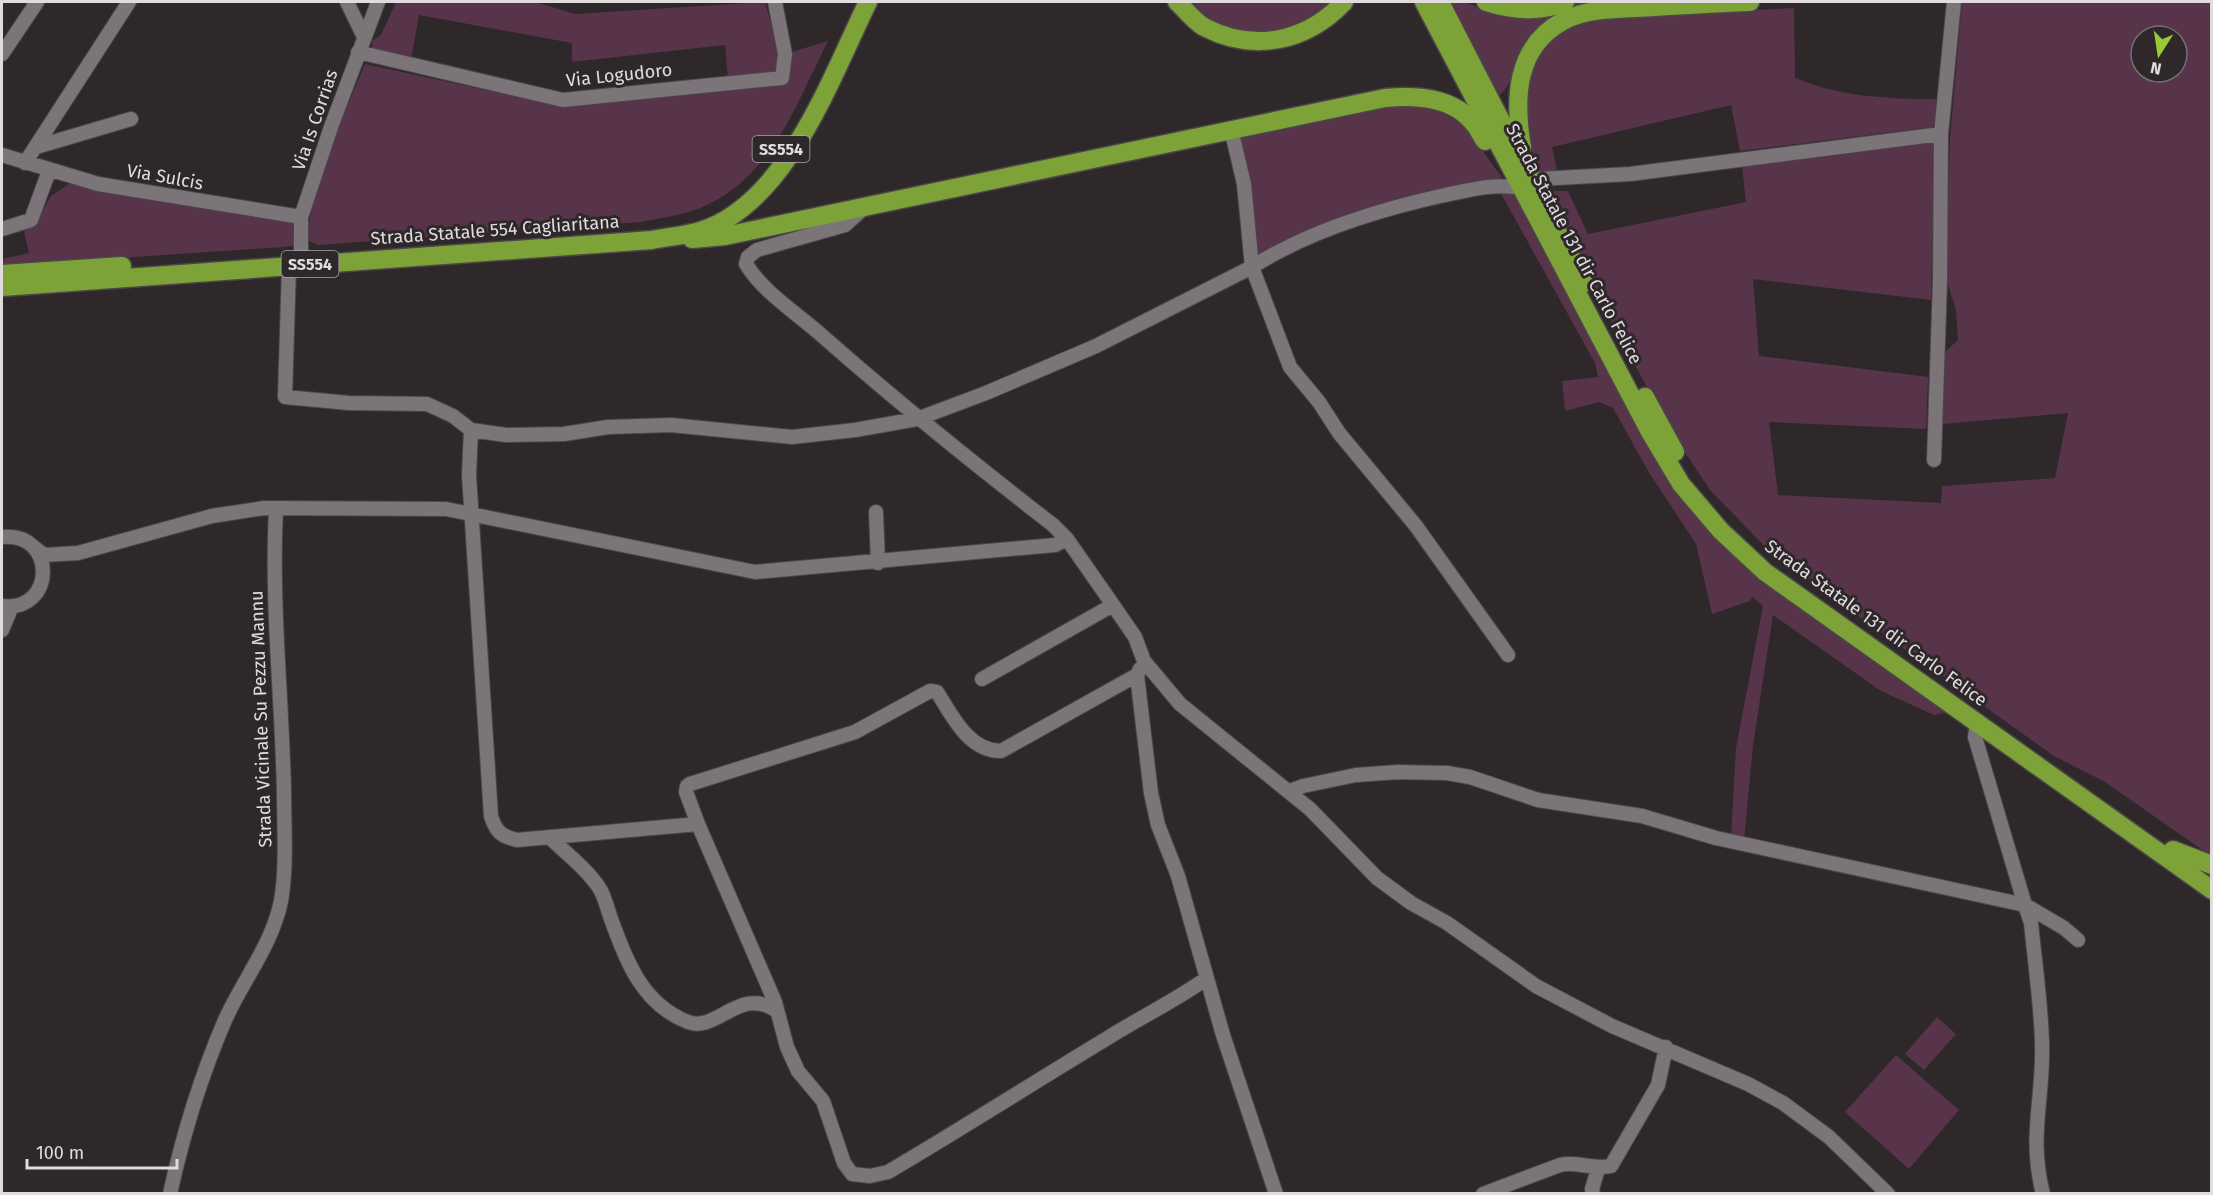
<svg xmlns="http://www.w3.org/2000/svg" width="2213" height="1195" font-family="'Fira Sans',sans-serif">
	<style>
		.green { fill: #573449; fill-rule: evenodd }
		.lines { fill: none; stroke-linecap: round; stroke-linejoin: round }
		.minor-casing { stroke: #4b4649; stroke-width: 16 }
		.highway-casing { stroke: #4b4649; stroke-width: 21 }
		.minor { stroke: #7b7478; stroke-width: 14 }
		.highway { stroke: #7ca238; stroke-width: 18 }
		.labels { text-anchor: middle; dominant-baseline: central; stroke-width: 6; stroke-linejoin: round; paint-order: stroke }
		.shield { fill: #2e282b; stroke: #aba6a8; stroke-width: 1.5 }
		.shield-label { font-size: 16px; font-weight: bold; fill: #e0dcde }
		.street-label { font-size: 18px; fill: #e0dcde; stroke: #2e282b }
	</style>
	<rect width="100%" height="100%" fill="#2e282b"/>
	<!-- green -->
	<path class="green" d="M396,2H535L575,14L765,2L779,52H792L828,41C797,102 773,174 707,205C686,215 662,218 640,222L318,245L307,240L312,203L326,157L365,64L564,107L624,98L729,90L725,45L572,62V43L419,15L411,59L372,50V41L381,35Z
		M1184,2H1332L1312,20L1295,28L1247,34L1207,21Z
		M1443,2H1465L1497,14L1518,18L1542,15L1578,2H1629C1611,8 1538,29 1529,40C1514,57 1514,87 1498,96Z
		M1962,2H2211V856L2105,782L2054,756L1774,556L1710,490L1674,436L1609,318L1547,191H1568L1588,234L1746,202L1742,166L1935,142L1931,300L1753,279L1759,356L1928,377L1926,429L1769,422L1778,495L1941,503L1942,486L2055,478L2068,413L1942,424L1945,352L1958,340L1956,310L1946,278L1950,139ZM2141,36H2177V72H2141Z
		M1794,8L1795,78C1840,97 1890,99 1938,99L1937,120L1932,127L1740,151L1731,105L1552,147L1557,171L1538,174L1519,101L1541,42L1582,19Z
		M1417,103C1473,122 1469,135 1502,177L1259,255L1255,254L1237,135L1388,104Z
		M72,182L166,203L289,221L295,227L293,246L283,247L2,266V259L29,253L24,231L34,225L51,196Z
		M1499,190H1515L1680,493L1947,712L1934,715L1881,691L1773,615L1753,745L1744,840L1731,838L1736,748L1763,606L1752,597L1750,601L1712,614L1696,544L1648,471L1613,408L1599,402L1565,411L1562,381L1598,377L1595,363Z
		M1937,1017L1956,1034L1924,1070L1905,1054Z
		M1896,1055L1959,1110L1909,1169L1845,1112Z"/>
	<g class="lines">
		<defs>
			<path id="minor" d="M347,2L364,37
				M358,52L563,100L782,78L785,54L775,2
				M2,54L37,2
				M36,147L131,119
				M2,155L98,184L301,217
				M25,163L129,2
				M1538,179L1630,174L1941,134
				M866,206L845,225L757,250L748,257L746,264C762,291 795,312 819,333C895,400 973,463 1053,525L1067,539L1113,605L1135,637L1144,661L1180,704L1310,809L1377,878L1411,903L1447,923L1536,986L1612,1026L1748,1084L1783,1103L1829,1137L1888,1194
				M2,229L31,220L49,171
				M301,254V217L331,127L378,2
				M289,266L285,397L349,403L427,404L453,416L471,430L506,435L564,434L608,427L671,425L792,437L855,430L917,419L986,393L1096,346L1252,267L1244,184L1231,129
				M471,430L469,475L491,816C496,832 501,836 517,840L698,824L686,792L687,786L690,784L855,732L930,691L937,692C952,715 968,751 1001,751L1137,675
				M1934,460L1940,280L1941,134L1954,2
				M876,512L878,563
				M2,537C57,531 56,613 2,606
				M35,548L44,555L78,553L212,516L264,508L446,509L755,572L1055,545L1067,539
				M2,630L12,606
				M1508,655L1416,526L1339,433L1319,402L1290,367L1252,267C1307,232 1381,209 1445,195C1466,191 1490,184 1513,187
				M1140,669L1137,675L1151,793L1158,825L1178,876L1223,1035L1276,1194
				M982,679L1113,605
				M1977,723L1975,737L2025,905L2064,928L2078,940
				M1290,791L1303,786L1356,775L1398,772L1447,773L1470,777L1538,800L1642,816L1716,838L2025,905L2031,923C2035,963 2041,1003 2042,1043C2044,1098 2028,1135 2043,1194
				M698,824L775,1002L787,1047L798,1071L823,1101L844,1163L852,1174L870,1176L888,1172C961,1129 1033,1083 1106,1039C1139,1018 1175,1001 1207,978
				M549,837C566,853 587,869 600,889C605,898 608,910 611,919C627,962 642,1004 688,1022C717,1033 740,985 777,1011
				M170,1194C183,1134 201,1076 225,1020C243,980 272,945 281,901C287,867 284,827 284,792C282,697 271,604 276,510
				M1483,1194L1560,1165C1577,1161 1593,1170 1611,1166L1658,1085L1666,1047
				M1593,1194L1592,1189L1598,1169"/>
			<path id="highway" d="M1177,2C1185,9 1194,21 1204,27C1254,53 1306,42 1344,2
				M1424,2L1650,432L1681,484L1721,531L1765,572L2212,890
				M1440,2L1584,283
				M1486,2C1511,10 1540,13 1565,2
				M1522,147C1514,99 1515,47 1563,21C1589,7 1625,9 1654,7C1686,5 1718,3 1750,2
				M692,239L725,236L1385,98C1417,95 1454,97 1475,125C1479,130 1481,136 1485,141
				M2,274L122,266
				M2,287L652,240C666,237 682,236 697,232C786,207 831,77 868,2
				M1645,397L1675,452
				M2173,850L2212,865"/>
		</defs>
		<!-- minor casing -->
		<use href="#minor" class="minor-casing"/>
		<!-- highway casing -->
		<use href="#highway" class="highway-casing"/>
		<!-- minor -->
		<use href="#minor" class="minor"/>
		<!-- highway -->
		<use href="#highway" class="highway"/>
	</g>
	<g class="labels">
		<!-- shield labels -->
		<g class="shield">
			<rect x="752.5" y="136" width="57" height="26" rx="4.5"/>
			<rect x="281.5" y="251" width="57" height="26" rx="4.5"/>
		</g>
		<g class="shield-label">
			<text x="781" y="149">SS554</text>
			<text x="310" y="264">SS554</text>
		</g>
		<!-- street labels -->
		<g class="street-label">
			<text transform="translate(619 75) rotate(-6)">Via Logudoro</text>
			<text transform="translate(315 120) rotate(-71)">Via Is Corrias</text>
			<text transform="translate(165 177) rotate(10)">Via Sulcis</text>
			<text transform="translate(495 230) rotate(-4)">Strada Statale 554 Cagliaritana</text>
			<text transform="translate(1574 244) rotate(62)">Strada Statale 131 dir Carlo Felice</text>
			<text transform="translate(1876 623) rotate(36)">Strada Statale 131 dir Carlo Felice</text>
			<text transform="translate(261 719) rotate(-92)">Strada Vicinale Su Pezzu Mannu</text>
		</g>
	</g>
	<!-- border -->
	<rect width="2213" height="1195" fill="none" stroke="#e0dcde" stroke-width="6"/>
	<!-- north arrow -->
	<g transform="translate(2159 54) rotate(192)"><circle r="28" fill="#2e282b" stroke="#757073" stroke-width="1.5"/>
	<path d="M0-4.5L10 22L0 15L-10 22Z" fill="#99cb36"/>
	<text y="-9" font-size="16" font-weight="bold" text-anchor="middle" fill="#e0dcde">N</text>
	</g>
	<!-- scale -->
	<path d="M27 1159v9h150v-9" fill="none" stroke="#e0dcde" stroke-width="3"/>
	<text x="36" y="1159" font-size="18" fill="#e0dcde" stroke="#2e282b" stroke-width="4.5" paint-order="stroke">100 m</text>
</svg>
